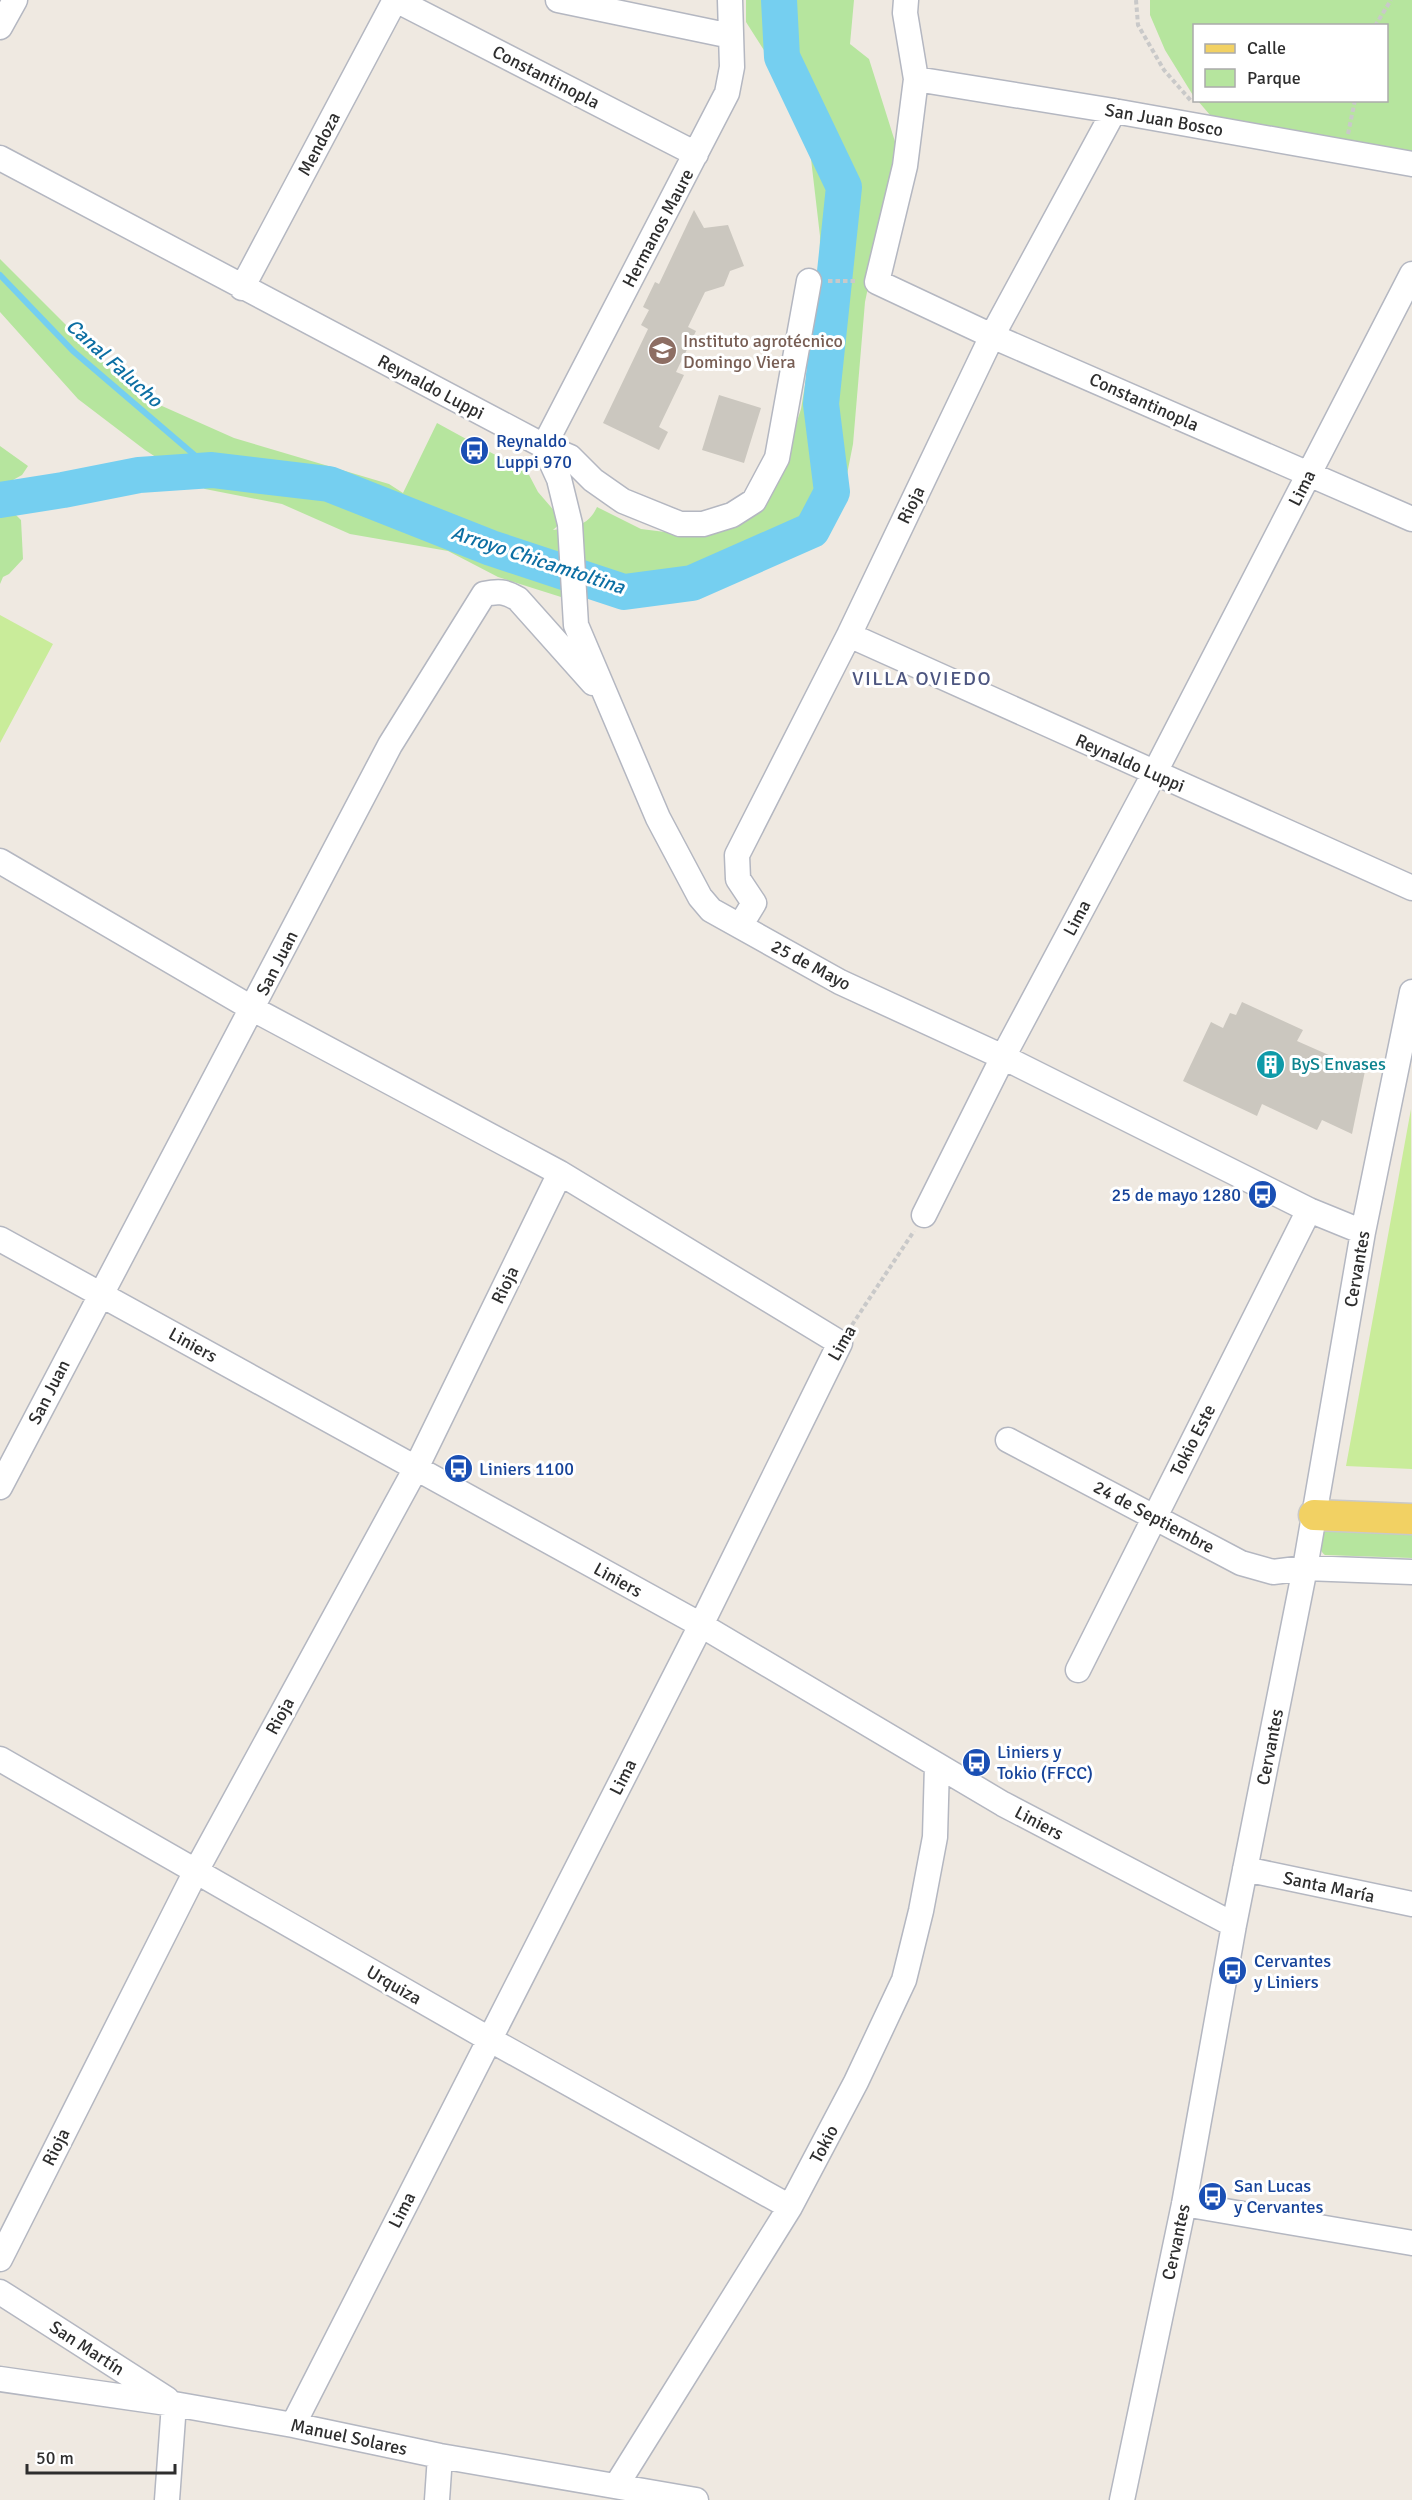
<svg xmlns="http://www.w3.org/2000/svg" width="1412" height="2500" font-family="Signika,sans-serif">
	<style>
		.green { fill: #b6e59e }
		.pitch { fill: #c9ec9a }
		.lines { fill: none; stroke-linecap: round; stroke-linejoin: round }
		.stream { stroke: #75cff0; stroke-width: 6 }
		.river { stroke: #75cff0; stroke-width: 36 }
		.building { fill: #cbc7bf }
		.minor-casing { stroke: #b4b7c1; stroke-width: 27 }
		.major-casing { stroke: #c9c9c9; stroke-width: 33 }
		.path { stroke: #c9c9c9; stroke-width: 4; stroke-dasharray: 4.5 3; stroke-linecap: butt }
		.minor { stroke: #fff; stroke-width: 24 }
		.major { stroke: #f2d163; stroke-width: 30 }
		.labels { text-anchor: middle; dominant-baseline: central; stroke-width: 6; stroke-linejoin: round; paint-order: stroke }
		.street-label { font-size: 18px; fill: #2e2e2e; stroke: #fff }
		.education-label { font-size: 18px; fill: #785e54; stroke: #fff; text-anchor: start }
		.transit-label { font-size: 18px; fill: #164399; stroke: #fff; text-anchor: start }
		.culture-label { font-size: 18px; fill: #0d838f; stroke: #fff; text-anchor: start }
		.water-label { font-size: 20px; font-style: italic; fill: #0d6fa3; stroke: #fff }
		.neighbourhood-label { font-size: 20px; letter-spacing: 1.5px; fill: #4d5680; stroke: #fff }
	</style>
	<rect width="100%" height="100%" fill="#efe9e1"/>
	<!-- green -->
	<path class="green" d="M746,0H854L850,44L869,59L897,148L865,302L853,444L840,510L807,548L768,568L687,595L598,599L561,597L498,577L448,551L350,534L282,504L205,489L145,450L78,399L0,312V259L135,394L234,438L389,484L403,493L437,423L528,473L538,492L563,521L553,530C573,527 588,527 597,507L641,529L681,534L716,531L742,523L759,511L775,487L801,409L819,301L820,236L806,116L746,22Z
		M1150,0H1412V155L1216,122L1198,101L1386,100V26H1194V97L1165,50L1150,15Z
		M0,446L28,466L22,475L13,480L10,509L21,520L23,559L9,574L3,577L0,584Z
		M1329,1530L1412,1535V1558L1325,1555C1317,1548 1319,1541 1321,1531Z"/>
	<!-- pitch -->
	<path class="pitch" d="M0,615L53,644L0,743Z
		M1411,1109L1412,1469L1346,1466Z"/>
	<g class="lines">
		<!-- stream -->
		<path class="stream" d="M0,275L73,351L212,470"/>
		<!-- river -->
		<path class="river" d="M0,500L63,490L139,475L212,470L329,484L491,548L624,592L692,583L812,530L832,492L821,404L844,187L782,57L779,0"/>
	</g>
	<!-- building -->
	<path class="building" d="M694,210L704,228L728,225L744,266L730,271L724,286L705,292L688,327L696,331L676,372L684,375L659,427L668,432L659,450L603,423L648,329L641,325L649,310L643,307L655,282L659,284Z
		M719,395L761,408L744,463L702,450Z
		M1242,1002L1303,1030L1297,1041L1365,1071L1352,1134L1322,1120L1317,1130L1262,1104L1257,1116L1183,1081L1211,1022L1223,1028L1230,1013L1236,1015Z"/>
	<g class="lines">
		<defs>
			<path id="minor" d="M396,0L696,154
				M558,0L731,36
				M906,0L905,13L916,79L905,166L877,282L992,336L1412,519
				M0,27L15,0
				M916,79L1114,111L1412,164
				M0,158L544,446L570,457L593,480L623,501L680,524H703L732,515L754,501L777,458L809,281
				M242,288L395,0
				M544,446L559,479L570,524L576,625L658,818L700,897L711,910L840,982L1003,1057L1309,1210L1363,1232
				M544,446L727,93L732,67L730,0
				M849,635L1412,888
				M0,861L253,1009L560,1173L840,1343L701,1625L293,2425
				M740,926L754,903L738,879L737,855L849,635L992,336L1114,111
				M924,1215L1003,1057L1154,774L1412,274
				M0,1239L701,1625L1003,1804L1234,1925
				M1008,1440L1241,1563L1273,1572L1305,1568L1412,1572
				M0,1487L390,745L484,594C498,591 505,591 518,599L593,683
				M1078,1670L1309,1210
				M0,1759L489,2039L790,2207
				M1245,1869L1412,1904
				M1184,2204L1412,2243
				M0,2259L196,1871L416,1468L560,1173
				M0,2292L167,2399
				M0,2379L174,2404L293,2425L440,2456L696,2500
				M616,2486L790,2207L856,2082L904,1980L921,1911L935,1837L937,1765
				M167,2500L174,2404
				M437,2500L440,2456
				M1122,2500L1184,2204L1234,1925L1305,1568L1363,1232L1412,992"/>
			<path id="major" d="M1314,1515L1412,1519"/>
		</defs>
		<!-- minor casing -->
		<use href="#minor" class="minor-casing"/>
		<!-- major casing -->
		<use href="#major" class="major-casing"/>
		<!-- path -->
		<path class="path" d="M1136,0L1138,25L1164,70L1192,102
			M1375,26L1391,0
			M1348,134L1355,100
			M828,281H856
			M852,1325L914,1231"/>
		<!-- minor -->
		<use href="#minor" class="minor"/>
		<!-- major -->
		<use href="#major" class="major"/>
	</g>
	<!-- icons -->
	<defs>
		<symbol id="school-disc" viewBox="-11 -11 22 22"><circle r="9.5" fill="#8d6e63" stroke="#fff"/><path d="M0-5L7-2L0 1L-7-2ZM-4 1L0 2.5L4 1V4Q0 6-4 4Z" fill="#fff"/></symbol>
		<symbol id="bus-disc" viewBox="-11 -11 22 22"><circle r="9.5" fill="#1a4fb4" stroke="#fff"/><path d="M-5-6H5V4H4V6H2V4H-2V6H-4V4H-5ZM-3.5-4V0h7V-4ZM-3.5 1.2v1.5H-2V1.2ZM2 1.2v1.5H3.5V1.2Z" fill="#fff"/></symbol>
		<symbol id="building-disc" viewBox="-11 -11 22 22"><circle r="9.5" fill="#0f9aa8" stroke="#fff"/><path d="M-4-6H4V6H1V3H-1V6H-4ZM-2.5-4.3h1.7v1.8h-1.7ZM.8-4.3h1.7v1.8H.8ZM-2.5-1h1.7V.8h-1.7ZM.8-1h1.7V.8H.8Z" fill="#fff"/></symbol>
	</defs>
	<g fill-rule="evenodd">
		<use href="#school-disc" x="646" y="334" width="33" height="33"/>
		<use href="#bus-disc" x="458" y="434" width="33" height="33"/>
		<use href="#building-disc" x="1254" y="1048" width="33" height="33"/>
		<use href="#bus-disc" x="1246" y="1178" width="33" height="33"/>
		<use href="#bus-disc" x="442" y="1452" width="33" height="33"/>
		<use href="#bus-disc" x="960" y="1746" width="33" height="33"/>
		<use href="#bus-disc" x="1216" y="1954" width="33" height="33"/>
		<use href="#bus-disc" x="1196" y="2180" width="33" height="33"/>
	</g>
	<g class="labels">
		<!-- street labels -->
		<g class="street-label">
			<text transform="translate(546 77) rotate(27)">Constantinopla</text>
			<text transform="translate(1164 120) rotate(10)">San Juan Bosco</text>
			<text transform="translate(319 144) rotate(-62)">Mendoza</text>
			<text transform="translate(658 228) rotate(-62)">Hermanos Maure</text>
			<text transform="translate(431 387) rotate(28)">Reynaldo Luppi</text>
			<text transform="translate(1144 402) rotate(24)">Constantinopla</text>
			<text transform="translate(1302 488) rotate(-63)">Lima</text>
			<text transform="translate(911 505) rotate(-64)">Rioja</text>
			<text transform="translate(1130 763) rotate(24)">Reynaldo Luppi</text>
			<text transform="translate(1077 918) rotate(-62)">Lima</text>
			<text transform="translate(277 963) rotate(-63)">San Juan</text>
			<text transform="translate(811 965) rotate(28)">25 de Mayo</text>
			<text transform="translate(1357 1269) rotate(-80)">Cervantes</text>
			<text transform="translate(505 1285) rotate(-64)">Rioja</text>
			<text transform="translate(842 1343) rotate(-60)">Lima</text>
			<text transform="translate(193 1345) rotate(29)">Liniers</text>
			<text transform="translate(49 1392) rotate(-63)">San Juan</text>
			<text transform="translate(1193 1440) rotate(-63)">Tokio Este</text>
			<text transform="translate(1154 1517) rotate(28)">24 de Septiembre</text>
			<text transform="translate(618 1580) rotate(29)">Liniers</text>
			<text transform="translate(280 1716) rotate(-61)">Rioja</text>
			<text transform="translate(1270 1747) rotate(-79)">Cervantes</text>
			<text transform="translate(623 1777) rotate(-63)">Lima</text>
			<text transform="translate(1039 1823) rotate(28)">Liniers</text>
			<text transform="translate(1329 1887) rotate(12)">Santa María</text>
			<text transform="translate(394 1985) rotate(30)">Urquiza</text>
			<text transform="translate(824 2144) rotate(-62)">Tokio</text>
			<text transform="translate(56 2147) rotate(-63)">Rioja</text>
			<text transform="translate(402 2210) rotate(-63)">Lima</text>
			<text transform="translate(1176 2242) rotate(-78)">Cervantes</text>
			<text transform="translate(87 2348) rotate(33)">San Martín</text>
			<text transform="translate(349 2437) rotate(12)">Manuel Solares</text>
		</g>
		<!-- education labels -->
		<g class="education-label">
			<text x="683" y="341">Instituto agrotécnico<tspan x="683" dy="21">Domingo Viera</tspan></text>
		</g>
		<!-- transit labels -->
		<g class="transit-label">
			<text x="496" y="441">Reynaldo<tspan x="496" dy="21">Luppi 970</tspan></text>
			<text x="1241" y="1195" text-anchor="end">25 de mayo 1280</text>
			<text x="479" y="1469">Liniers 1100</text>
			<text x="997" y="1752">Liniers y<tspan x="997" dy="21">Tokio (FFCC)</tspan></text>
			<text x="1254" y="1961">Cervantes<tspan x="1254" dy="21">y Liniers</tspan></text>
			<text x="1234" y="2186">San Lucas<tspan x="1234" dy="21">y Cervantes</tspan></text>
		</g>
		<!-- culture labels -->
		<g class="culture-label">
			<text x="1291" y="1064">ByS Envases</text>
		</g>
		<!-- water labels -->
		<g class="water-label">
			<text transform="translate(114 363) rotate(42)">Canal Falucho</text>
			<text transform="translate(538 560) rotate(18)">Arroyo Chicamtoltina</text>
		</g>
		<!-- neighbourhood labels -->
		<g class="neighbourhood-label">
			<text x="922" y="678">VILLA OVIEDO</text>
		</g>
	</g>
	<!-- legend -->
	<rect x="1193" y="24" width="195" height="78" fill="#ffffff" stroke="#ababab" stroke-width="1.5"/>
	<rect x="1205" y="44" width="30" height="9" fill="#f2d163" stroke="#ababab" stroke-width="1.5"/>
	<text x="1247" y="54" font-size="18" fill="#2e2e2e">Calle</text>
	<rect x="1205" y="69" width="30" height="18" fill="#b6e59e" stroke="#ababab" stroke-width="1.5"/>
	<text x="1247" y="84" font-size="18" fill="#2e2e2e">Parque</text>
	<!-- scale -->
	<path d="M27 2464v9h148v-9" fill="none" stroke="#2e2e2e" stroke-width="3"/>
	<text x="36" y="2464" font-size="18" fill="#2e2e2e" stroke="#ffffff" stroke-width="4.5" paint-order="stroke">50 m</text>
</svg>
